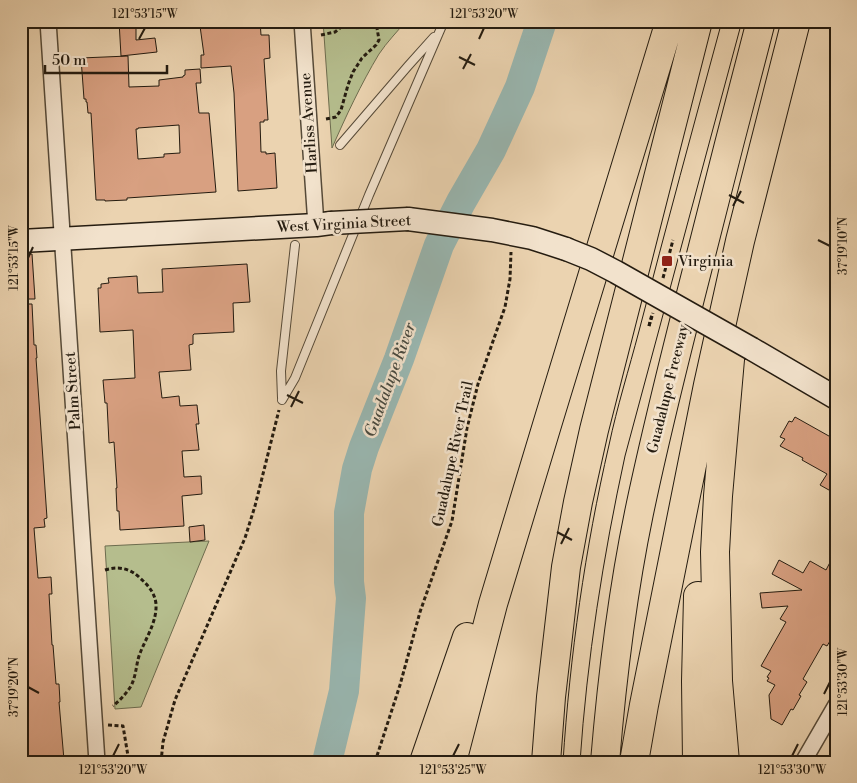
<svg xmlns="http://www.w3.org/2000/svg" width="857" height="783" font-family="'Libre Bodoni',serif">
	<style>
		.green { fill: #b5bd8d; stroke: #6d6c4e }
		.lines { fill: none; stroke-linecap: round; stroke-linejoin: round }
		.river { stroke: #99b7b1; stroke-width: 30 }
		.building { fill: #d8a081; stroke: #251c10; fill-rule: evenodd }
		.lane-casing { stroke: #564a38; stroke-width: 10 }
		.street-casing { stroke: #564a38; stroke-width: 18 }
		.secondary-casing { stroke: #251c10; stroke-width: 25 }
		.highway-casing { stroke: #251c10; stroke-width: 30 }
		.path { stroke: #251c10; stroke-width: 3; stroke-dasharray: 4 2.5; stroke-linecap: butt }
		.lane { stroke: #f2e2cc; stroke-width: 8 }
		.street { stroke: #f2e2cc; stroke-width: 15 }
		.secondary { stroke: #f2e2cc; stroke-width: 22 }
		.highway { stroke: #ebd3b0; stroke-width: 28 }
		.tram { stroke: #251c10; stroke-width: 1 }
		.secondary-bridge-casing { stroke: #251c10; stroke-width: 25; stroke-linecap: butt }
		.path-bridge { stroke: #251c10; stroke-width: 3; stroke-dasharray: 4 2.5; stroke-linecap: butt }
		.secondary-bridge { stroke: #f2e2cc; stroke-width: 22 }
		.ticks { fill: none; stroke: #251c10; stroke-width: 2 }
		.poi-dot { fill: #8f2418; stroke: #f2e2cc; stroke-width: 2 }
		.labels { text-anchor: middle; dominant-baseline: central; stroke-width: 5; stroke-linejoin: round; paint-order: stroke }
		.street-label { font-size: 15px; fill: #251c10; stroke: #f2e2cc }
		.poi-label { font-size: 15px; fill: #251c10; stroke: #f2e2cc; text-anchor: start }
		.water-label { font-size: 16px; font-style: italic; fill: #484a40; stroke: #f2e2cc }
		.neatline { fill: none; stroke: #251c10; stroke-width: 2 }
		.ticks-label { font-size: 12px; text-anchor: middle; fill: #251c10 }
	</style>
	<rect width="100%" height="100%" fill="#ebd3b0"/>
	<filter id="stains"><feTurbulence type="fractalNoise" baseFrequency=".004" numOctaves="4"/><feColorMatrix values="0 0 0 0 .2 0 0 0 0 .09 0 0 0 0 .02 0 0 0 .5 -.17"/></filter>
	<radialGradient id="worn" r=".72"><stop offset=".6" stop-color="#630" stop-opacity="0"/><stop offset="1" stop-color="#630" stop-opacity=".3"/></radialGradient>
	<!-- green -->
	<path class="green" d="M323,21H406C397,32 387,42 379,54C361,84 346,116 332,148Z
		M209,541L141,707L115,709L105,546Z"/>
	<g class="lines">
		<!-- river -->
		<path class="river" d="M327,762L344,691L351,598L349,582V513L357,469L364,447L399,359L439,245L461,202L491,150L520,87L542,21"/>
	</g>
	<!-- building -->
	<path class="building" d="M119,21H136V40L155,38L157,52L121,56Z
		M230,21H260L261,35H269L270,58L264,59L268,120H264V122H260L261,152H266V154L275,153L277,188L238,191L234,93L231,66L201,68V55H204L200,26L230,23Z
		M128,56L129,87L159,86V80L183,77V76L185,75V70L200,69L201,83H196L199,113H209L216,192L127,198V200L105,201V200H96L91,113H88L87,102H86V99H84L81,58ZM179,125L180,153L164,154V157L138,159L136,129H138V128Z
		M21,254H32L35,299H21Z
		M247,264L250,302L233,303L234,332L194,334L193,335V344L189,345L191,370L159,372L162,398L179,396L180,406L197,405L199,424H196L199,450L182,451L184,477L201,476L202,494L182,496L184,526L120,530L119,511H117L116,488H117L114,442L109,443L107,403H105L103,380L135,378L133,330L100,332L98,288H101V284L109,283L108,278L137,276L138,293L163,292L162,269Z
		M21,304H32L34,345H36L37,358H36L47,518L44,519L45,527L34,528L38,578L51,577L52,594H49L52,645H53L56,684H59L60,702H59L64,760L43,762H21V744H23L21,720Z
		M795,417L836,440V494L820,485L827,474L802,460L803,458L780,446L785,439L780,437L789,421L792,422Z
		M204,525L205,540L190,542L189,527Z
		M836,551V631L827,646L823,644L803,679L807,682L799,695L801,696L793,710L791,709L782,725L771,719L769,695L775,685L767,681L769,678L767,677L771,671L761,666L786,622L780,619L788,606L762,608L760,593L802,590L772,574L779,560L803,573L810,561L826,570Z"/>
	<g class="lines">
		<defs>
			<path id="lane" d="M340,145L408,66L434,37
				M282,398L281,371L295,245
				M282,400L295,378L369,195L444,21"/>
			<path id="street" d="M48,21L97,762
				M302,21L316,225
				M803,762L836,705"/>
			<path id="secondary" d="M408,219L492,230L532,238L566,249
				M21,241L316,225L331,223
				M752,349L836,398"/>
			<path id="highway" d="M424,762L467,637
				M452,762L493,604L547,425L670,21
				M546,762L551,697L566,567L578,502L594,430L698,21
				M605,762C612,678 622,595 639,513C654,441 672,369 690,298C713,206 737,113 761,21
				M634,762L644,705L708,385L740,241L796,21
				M697,762L696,681L698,596
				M725,762L718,681L715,552L718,496L731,348"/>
		</defs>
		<!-- lane casing -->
		<use href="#lane" class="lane-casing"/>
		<!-- street casing -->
		<use href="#street" class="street-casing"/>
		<!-- secondary casing -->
		<use href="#secondary" class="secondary-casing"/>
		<!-- highway casing -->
		<use href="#highway" class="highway-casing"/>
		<!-- path -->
		<path class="path" d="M321,35L335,32L346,23L353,21
			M326,119L336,117L341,110L348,85L353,72L362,58L376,45L379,40L377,28L370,21
			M663,278L673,240
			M649,326L652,314
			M105,570C118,566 130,568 140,578C148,585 155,593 156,604C157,623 145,639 139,656C136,666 136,676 131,686C126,694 120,700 113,706
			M108,725L123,726L129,762
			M161,762L163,742L175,700L245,538L255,506L279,410
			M375,762L400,685L420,612L452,521L467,428L478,384L505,307L510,279L511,252"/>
		<!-- lane -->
		<use href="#lane" class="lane"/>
		<!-- street -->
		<use href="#street" class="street"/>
		<!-- secondary -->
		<use href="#secondary" class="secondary"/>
		<!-- highway -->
		<use href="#highway" class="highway"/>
		<!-- tram -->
		<path class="tram" d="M563,762C570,655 585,549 609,445C617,407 629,369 639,331C666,227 694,124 722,21
			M580,762C587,659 603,557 625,456L742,21"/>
		<defs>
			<path id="secondary-bridge" d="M331,223L408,219
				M566,249L591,259L616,272L752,349"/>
		</defs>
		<!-- secondary-bridge casing -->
		<use href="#secondary-bridge" class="secondary-bridge-casing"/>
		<!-- path-bridge -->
		<path class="path-bridge" d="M649,326L653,313"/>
		<!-- secondary-bridge -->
		<use href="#secondary-bridge" class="secondary-bridge"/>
	</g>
	<!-- ticks -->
	<path class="ticks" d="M139,39L145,28M479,39L484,28M459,57L475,65M463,69L471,54M729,195L744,203M733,206L741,191M818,240L830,246M28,258L33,247M287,395L303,403M291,407L299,391M557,532L572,540M561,544L569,528M28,687L39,693M824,694L830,682M113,756L119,744M453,756L459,744M792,756L798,744"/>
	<!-- markers -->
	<rect class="poi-dot" x="661" y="255" width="12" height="12" rx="2.5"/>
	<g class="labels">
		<!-- street labels -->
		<g class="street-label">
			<text transform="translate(309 123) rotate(-94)">Harliss Avenue</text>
			<text transform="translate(344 224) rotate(-3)">West Virginia Street</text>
			<text transform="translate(668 389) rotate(-76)">Guadalupe Freeway</text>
			<text transform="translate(73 391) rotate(-94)">Palm Street</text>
			<text transform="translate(453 454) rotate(-78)">Guadalupe River Trail</text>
		</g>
		<!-- poi labels -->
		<g class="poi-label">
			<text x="678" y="261">Virginia</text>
		</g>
		<!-- water labels -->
		<g class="water-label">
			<text transform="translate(390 380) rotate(-70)">Guadalupe River</text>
		</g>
	</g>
	<!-- margin -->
	<rect width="857" height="783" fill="none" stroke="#ebd3b0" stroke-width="55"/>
	<!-- scale -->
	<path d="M45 65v8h122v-8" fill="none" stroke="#251c10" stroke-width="2.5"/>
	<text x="52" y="65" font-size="15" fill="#251c10" stroke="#f2e2cc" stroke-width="4" paint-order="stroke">50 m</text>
	<rect x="28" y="28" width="802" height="728" class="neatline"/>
	<g class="ticks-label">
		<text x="145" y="18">121°53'15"W</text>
		<text x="484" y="18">121°53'20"W</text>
		<text transform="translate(843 246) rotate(-90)" y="4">37°19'10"N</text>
		<text transform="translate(14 258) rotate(-90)" y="4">121°53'15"W</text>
		<text transform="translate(843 682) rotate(-90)" y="4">121°53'30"W</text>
		<text transform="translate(14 687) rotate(-90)" y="4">37°19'20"N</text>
		<text x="113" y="774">121°53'20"W</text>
		<text x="453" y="774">121°53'25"W</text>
		<text x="792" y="774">121°53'30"W</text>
	</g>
	<rect width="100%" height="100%" filter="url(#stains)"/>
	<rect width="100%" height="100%" fill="url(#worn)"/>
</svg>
